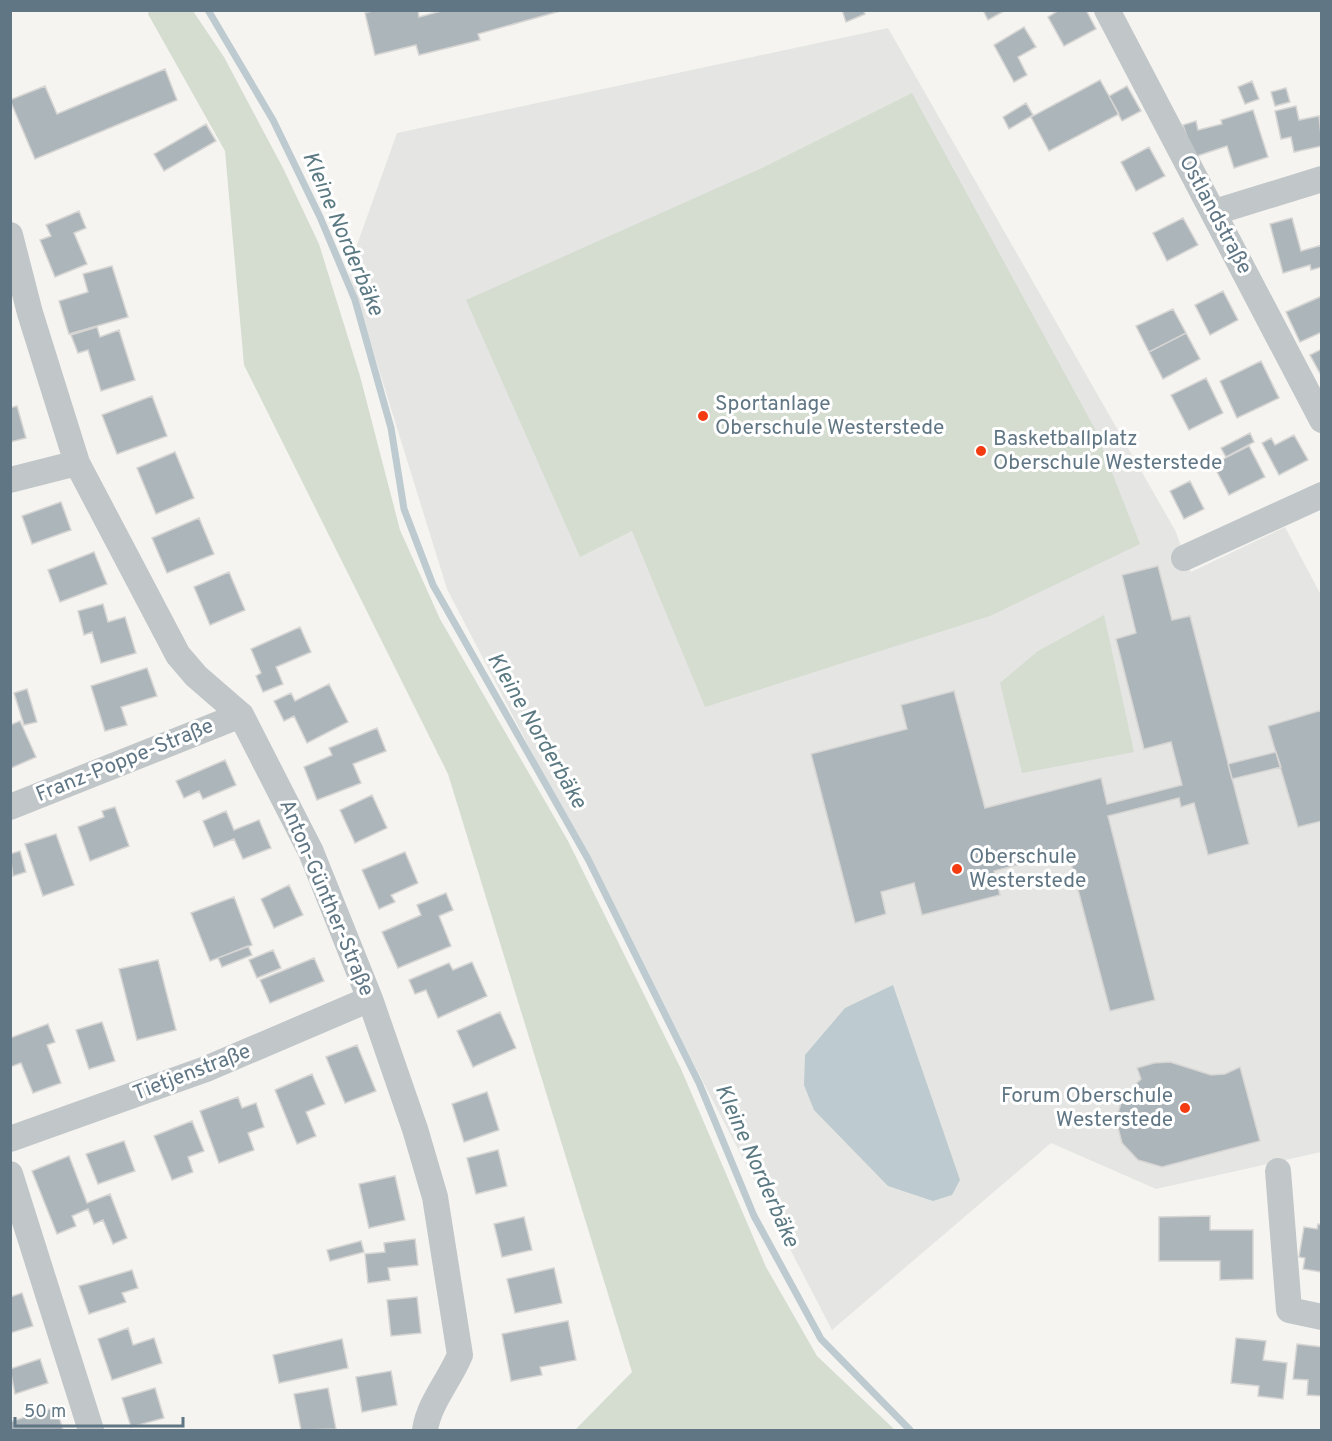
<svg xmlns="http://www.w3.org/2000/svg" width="1332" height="1441" font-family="Overpass,sans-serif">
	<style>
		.built { fill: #e5e6e3 }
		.green { fill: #d5dcd0 }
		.water { fill: #bdcacf }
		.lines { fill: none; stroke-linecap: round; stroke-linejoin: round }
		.stream { stroke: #bdcacf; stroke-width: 7 }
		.building { fill: #acb5ba; stroke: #d6d5d3; stroke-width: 1.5 }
		.minor { stroke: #c1c6c9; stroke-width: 26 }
		.poi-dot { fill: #f33c11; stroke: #fff; stroke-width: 2 }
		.labels { text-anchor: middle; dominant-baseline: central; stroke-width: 6; stroke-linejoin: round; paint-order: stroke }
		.street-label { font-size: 21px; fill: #607684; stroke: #fff }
		.poi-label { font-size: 21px; fill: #607684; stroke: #fff; text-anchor: start }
		.water-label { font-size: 22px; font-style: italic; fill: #5b7982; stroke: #fff }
	</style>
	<rect width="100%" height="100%" fill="#f5f4f0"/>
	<!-- built -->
	<path class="built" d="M888,28L1175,530L1191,572L1285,527L1321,595V1152L1156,1189L1051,1143L832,1330L447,589L348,270L397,133Z"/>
	<!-- green -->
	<path class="green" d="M149,11H193L224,57L284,170L319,244L360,376L400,530L440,619L568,841L681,1069L766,1267L817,1356L895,1430H575L632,1372L448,774L244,365L225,151L148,14Z
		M912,93L1095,429L1140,544L990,616L705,707L632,531L580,557L466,300L762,168Z
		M1104,615L1134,752L1022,773L1000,683L1038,651Z"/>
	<!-- water -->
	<path class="water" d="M893,985L960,1180L952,1195L933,1201L888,1186L814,1110L804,1085L805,1055L845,1008Z"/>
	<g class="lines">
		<!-- stream -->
		<path class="stream" d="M208,10L273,120L320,217L355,300L391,428L404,509L433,585L588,859L699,1083L754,1216L821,1339L910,1430"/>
	</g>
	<!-- building -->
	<path class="building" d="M376,10H418L419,17L445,10H564L478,34L480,40L419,55L416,45L375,55L365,13Z
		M842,10H863L865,14L846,22Z
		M983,10H1006L988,20Z
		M1059,10H1086L1096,29L1064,46L1048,17Z
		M1024,27L1036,47L1018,57L1027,75L1014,82L994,45Z
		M165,69L177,100L35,159L10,100L45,86L57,114Z
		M1100,80L1119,114L1049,151L1031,117Z
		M1252,81L1259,99L1245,104L1238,87Z
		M1127,86L1141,111L1122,121L1109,96Z
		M1286,88L1290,102L1275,106L1271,92Z
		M1026,103L1033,115L1009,129L1003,117Z
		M1296,106L1299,120L1319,116L1322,146L1294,152L1291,137L1281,139L1275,111Z
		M1253,110L1268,157L1234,168L1227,146L1194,157L1183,125L1196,121L1198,130L1222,124L1221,120Z
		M206,124L216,141L164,171L154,154Z
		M1149,147L1165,176L1136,191L1121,162Z
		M79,211L86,228L74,233L87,264L55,277L40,240L51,236L46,225Z
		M1183,218L1198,245L1167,261L1153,233Z
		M1292,218L1301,251L1322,245V267L1311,270L1310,265L1283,273L1270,224Z
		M112,266L128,317L69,334L59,301L88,292L83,274Z
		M1223,291L1238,320L1210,335L1195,305Z
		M1322,296V332L1300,342L1286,312Z
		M1173,309L1186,333L1149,352L1136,326Z
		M97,327L100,337L119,330L135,380L101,391L88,350L78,353L71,335Z
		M1186,333L1200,359L1163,379L1149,352Z
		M1322,349V377L1310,355Z
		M1261,361L1279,398L1237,418L1220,381Z
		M1206,378L1223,413L1189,430L1171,395Z
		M152,396L167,436L117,454L102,415Z
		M17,406L26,438L10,442V408Z
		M1250,433L1254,442L1226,457L1221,448Z
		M1294,435L1308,460L1279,475L1262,443L1271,438L1275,445Z
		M1249,446L1265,477L1229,495L1213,464Z
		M175,452L194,498L156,514L137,468Z
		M1190,481L1204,509L1184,519L1170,491Z
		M61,502L71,530L32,544L22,516Z
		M199,518L214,554L167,573L152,538Z
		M94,552L107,584L60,602L48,570Z
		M1158,566L1172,620L1190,616L1249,844L1208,855L1194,803L1181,807L1179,798L1108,816L1155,1000L1110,1011L1068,852L994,871L1000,895L922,915L914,883L881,892L886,914L855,923L811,754L907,729L901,705L954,691L985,808L1101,778L1107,804L1182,785L1171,742L1144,749L1116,639L1136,633L1122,575Z
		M229,572L245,610L210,625L194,587Z
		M103,604L108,622L125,617L136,653L101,663L92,632L84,635L78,611Z
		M300,627L311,652L276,667L283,684L263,692L256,676L261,673L251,649Z
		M147,668L157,696L121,707L127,725L105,731L91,686Z
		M329,684L348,722L307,743L294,716L284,721L274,701L291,693L295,701Z
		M27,689L37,722L24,725L14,693Z
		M1322,710V821L1298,827L1268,726Z
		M20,721L36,757L11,768L10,725Z
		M377,728L386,751L353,764L361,783L317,800L304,767L332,755L329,748Z
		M1276,752L1281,767L1232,779L1228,764Z
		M225,760L236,785L203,799L199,791L184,798L176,781Z
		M372,795L387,828L355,843L340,810Z
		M115,807L129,846L90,861L78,827L104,817L102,811Z
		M226,811L234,830L259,820L271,848L243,859L234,839L214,847L203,821Z
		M56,834L74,885L43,896L25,844Z
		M20,851L26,872L13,876L10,854Z
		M405,852L418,883L391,895L395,902L379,909L362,870Z
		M289,885L303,915L274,928L261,899Z
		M446,893L453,910L439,916L451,946L398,968L382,932L421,915L417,905Z
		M234,897L252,945L210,961L191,913Z
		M248,946L252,955L222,967L218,958Z
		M273,950L281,968L257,978L249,960Z
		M314,958L324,981L270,1003L260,980Z
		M158,960L176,1030L137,1040L119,969Z
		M472,962L487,996L438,1018L426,990L415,994L409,980L449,963L453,970Z
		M500,1012L516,1048L473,1067L457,1031Z
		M102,1022L115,1061L89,1069L76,1030Z
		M48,1024L55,1042L47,1045L61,1083L33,1093L21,1063L10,1067V1038Z
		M357,1045L376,1091L345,1103L326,1057Z
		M1170,1062L1211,1075L1225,1074L1240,1067L1260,1141L1162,1167L1138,1160L1122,1143L1116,1120L1123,1096L1141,1079L1137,1068L1154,1063Z
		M312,1074L325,1104L306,1112L316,1136L297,1144L275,1090Z
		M487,1092L499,1130L464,1142L452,1104Z
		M238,1097L242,1108L256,1103L264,1127L248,1133L254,1150L219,1163L200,1111Z
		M192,1121L204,1151L188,1157L193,1172L172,1180L154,1136Z
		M124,1141L135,1171L98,1184L86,1154Z
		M498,1150L507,1186L476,1194L467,1158Z
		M69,1156L87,1203L110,1194L127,1238L113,1244L103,1220L94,1224L88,1209L72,1216L76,1226L57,1234L32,1171Z
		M395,1176L405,1220L369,1228L359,1184Z
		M1210,1216V1230H1253V1279L1220,1280V1261H1159V1217Z
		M524,1217L532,1250L502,1257L494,1224Z
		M1318,1224L1322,1225V1272L1303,1269L1305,1258L1299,1257L1304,1227L1317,1229Z
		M415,1239L418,1265L388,1268L390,1280L368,1283L365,1254L385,1252L384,1243Z
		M361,1241L364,1252L330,1261L327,1250Z
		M554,1268L562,1303L515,1313L507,1279Z
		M132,1270L138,1288L122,1293L126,1302L89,1314L79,1286Z
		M22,1293L33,1326L10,1333V1297Z
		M417,1297L421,1333L391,1336L387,1300Z
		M568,1321L576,1360L540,1367L542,1375L511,1381L502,1334Z
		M128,1328L133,1345L154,1338L162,1363L112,1380L98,1339Z
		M1236,1338L1266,1341L1263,1360L1287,1363L1283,1399L1258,1396L1259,1386L1231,1383Z
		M342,1339L348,1368L279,1383L273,1355Z
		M1297,1344L1322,1347V1396L1307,1395L1308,1380L1293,1379Z
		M40,1359L48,1383L15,1394L10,1369Z
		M391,1371L397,1405L362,1412L356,1377Z
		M155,1388L164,1418L131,1427L122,1398Z
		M328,1388L336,1429L301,1430L294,1394Z
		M56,1407L63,1430H10V1422Z"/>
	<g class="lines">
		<!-- minor -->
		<path class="minor" d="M1107,10L1322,420
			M1215,212L1322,179
			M10,235L30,313L77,463L178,655L196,676L241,715L311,852L370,999L415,1129L435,1197L460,1355C449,1381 429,1403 425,1430
			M10,480L77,463
			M1184,558L1322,495
			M10,807L241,715
			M10,1139L206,1069L370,999
			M1278,1171L1289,1310L1322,1317
			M10,1174L91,1430"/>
	</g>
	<!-- markers -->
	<g class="poi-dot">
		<circle cx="703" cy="416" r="6"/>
		<circle cx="981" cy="451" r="6"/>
		<circle cx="957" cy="869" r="6"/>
		<circle cx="1185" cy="1108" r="6"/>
	</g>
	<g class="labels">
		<!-- street labels -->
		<g class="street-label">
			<text transform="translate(1215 215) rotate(62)">Ostlandstraße</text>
			<text transform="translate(125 761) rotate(-22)">Franz-Poppe-Straße</text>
			<text transform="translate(326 898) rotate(67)">Anton-Günther-Straße</text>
			<text transform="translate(192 1073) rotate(-21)">Tietjenstraße</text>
		</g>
		<!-- poi labels -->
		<g class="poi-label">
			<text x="715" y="404">Sportanlage<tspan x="715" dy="24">Oberschule Westerstede</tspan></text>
			<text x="993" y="439">Basketballplatz<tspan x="993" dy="24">Oberschule Westerstede</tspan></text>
			<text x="969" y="857">Oberschule<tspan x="969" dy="24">Westerstede</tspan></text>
			<text x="1173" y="1096" text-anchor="end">Forum Oberschule<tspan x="1173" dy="24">Westerstede</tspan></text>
		</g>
		<!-- water labels -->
		<g class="water-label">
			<text transform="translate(342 234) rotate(67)">Kleine Norderbäke</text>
			<text transform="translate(536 731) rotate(60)">Kleine Norderbäke</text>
			<text transform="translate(756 1166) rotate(66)">Kleine Norderbäke</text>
		</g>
	</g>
	<!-- border -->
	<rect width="1332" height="1441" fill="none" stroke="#607684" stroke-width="24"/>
	<!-- scale -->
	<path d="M15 1417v9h168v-9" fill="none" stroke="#607684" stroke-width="3"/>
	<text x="24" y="1417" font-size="18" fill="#607684" stroke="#ffffff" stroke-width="4.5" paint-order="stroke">50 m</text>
</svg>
